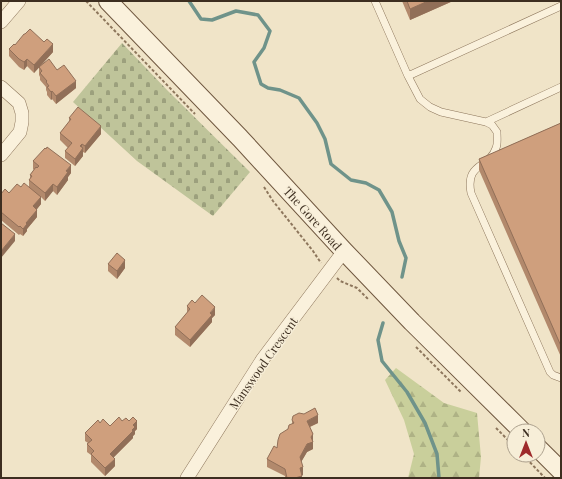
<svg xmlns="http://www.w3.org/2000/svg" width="562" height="479" font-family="'Playfair Display',serif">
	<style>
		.forest { fill: url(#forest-firs) }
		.cemetery { fill: url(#cemetery-stones) }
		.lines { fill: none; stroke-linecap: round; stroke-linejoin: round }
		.stream { stroke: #6f938a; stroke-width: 3.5 }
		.service-casing { stroke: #8d765c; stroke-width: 8 }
		.minor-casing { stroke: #8d765c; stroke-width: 14 }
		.secondary-casing { stroke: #6f573f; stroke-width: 20 }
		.path { stroke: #8d765c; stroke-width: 2; stroke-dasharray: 3 2; stroke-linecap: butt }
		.service { stroke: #faf1dc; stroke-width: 7 }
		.minor { stroke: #faf1dc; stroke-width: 13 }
		.secondary { stroke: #faf1dc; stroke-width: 18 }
		.wall { fill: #b2896c }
		.shaded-wall { fill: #916f58 }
		.building { fill: #cf9f7d; stroke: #916f58 }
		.labels { text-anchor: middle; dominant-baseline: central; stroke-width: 3; stroke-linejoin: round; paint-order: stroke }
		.street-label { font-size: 12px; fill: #3d2e20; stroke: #f7eed8 }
	</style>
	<defs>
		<pattern id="forest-firs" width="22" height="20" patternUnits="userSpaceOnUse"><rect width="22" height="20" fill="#c9cf9b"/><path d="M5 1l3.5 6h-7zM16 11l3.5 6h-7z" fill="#aeb285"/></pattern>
		<pattern id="cemetery-stones" width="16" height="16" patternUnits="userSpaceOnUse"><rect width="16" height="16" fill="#bfc49a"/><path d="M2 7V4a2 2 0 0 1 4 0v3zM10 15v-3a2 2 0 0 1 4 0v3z" fill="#9ca07d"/></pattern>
	</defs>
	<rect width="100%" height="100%" fill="#f0e4c8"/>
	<!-- forest -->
	<path class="forest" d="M396,368L444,403L477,413L481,457L479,478H408L414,454L404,420L385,380Z"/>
	<!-- cemetery -->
	<path class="cemetery" d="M122,43L168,91L250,172L213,216L137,161L73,102Z"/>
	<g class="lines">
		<!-- stream -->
		<path class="stream" d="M189,1L201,19L212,20L236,11L258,15L270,31L264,48L254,62L261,84L268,88L280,90L299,98L317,123L325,139L331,164L351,180L366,183L379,190L392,212L399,241L406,258L402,277
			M383,323L378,340L382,361L407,392L425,423L437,454L439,478"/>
		<defs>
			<path id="service" d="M375,1L408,76L420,99L430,107L441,112L486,122L492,125L497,132C497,138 498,144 496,148C489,169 465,162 471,193L550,372L553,375L561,378
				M408,76L561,6
				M486,122L561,87"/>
			<path id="minor" d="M1,22L19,1
				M1,87L19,103L22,113V122L20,132L1,155
				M187,478L262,360L344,251"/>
			<path id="secondary" d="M108,1L240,138L344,251L412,322L522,431
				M538,448L561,471"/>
		</defs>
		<!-- service casing -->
		<use href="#service" class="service-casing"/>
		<!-- minor casing -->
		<use href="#minor" class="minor-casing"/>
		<!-- secondary casing -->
		<use href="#secondary" class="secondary-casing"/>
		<!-- path -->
		<path class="path" d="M86,1L195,114
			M264,187L273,201L313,251L321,263
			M337,278L340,281L357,288L369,300
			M416,347L461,392
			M496,428L514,446
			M523,455L545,478"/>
		<!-- service -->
		<use href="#service" class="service"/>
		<!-- minor -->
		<use href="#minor" class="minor"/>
		<!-- secondary -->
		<use href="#secondary" class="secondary"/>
	</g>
	<!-- wall -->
	<path class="wall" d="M402,1H453L410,20Z
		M15,45L53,52L34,73L27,66L24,70L19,67L9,56V49Z
		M39,67L57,70L76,88L56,104L52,99L51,100L47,95V92L46,90V87L40,80V77L39,75Z
		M69,118L101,134L85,153L83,152V156L75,166L65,158V151L68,148L60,140V133L69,122Z
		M561,123V357L479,170V159Z
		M33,161L71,173L68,177V180L57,195L53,191L45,201L41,197V204L37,209V217L27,229V231L23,236L20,234L19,235L1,220V194L9,193L21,187H29V180L30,179V175L34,170L33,169Z
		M108,264L125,268L117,279L108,271Z
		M195,303L215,315L212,318V322L190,347L175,335V327L187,313V306Z
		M292,420L318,423L310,427L313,434V449L307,452L301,462L303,475H302V478H285V476L267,467V459L277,448L288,429L292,424Z
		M122,421L137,429L135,431V434L133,436V438L114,457L115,466L105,476L91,462V455L87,452V444L88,443L85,441V433L100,423L110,426Z"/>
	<!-- shaded-wall -->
	<path class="shaded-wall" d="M428,1H453L410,20V9Z
		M53,44V52L34,73V65Z
		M27,59V66L24,70V62Z
		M76,81V88L56,104V96Z
		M52,91V99L51,100V92Z
		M101,126V134L85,153V146Z
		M82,144V150L83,148V156L75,166V159L80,146Z
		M71,165V173L68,177V180L57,195V187L66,171Z
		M53,184V191L45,201V193Z
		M41,197V204L33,214V206Z
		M37,210V217L27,229V231L23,236V229L26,223Z
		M15,234V241L1,258V251Z
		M125,260V268L117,279V271Z
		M215,307V315L212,318V322L190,347V340Z
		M318,415V423L307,428V421Z
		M137,421V429L135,431V434L133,436V438L110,461V454L132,430L133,425Z
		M313,434V449L307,452L300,464V457Z
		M115,459V466L105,476V468Z
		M303,467V475L300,476V468Z
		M302,476V478H295Z"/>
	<!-- building -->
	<path class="building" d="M407,1H428L410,9Z
		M30,29L44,42L47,39L53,44L34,65L27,59L24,62L19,59L9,49L14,44L15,45L24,34H25Z
		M49,59L57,70L64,65L76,81L56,96L52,91L51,92L47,87L49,86L46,82L47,81L40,73L42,71L39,67Z
		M78,107L101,126L85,146L82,144L80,146L83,148L75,159L65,151L72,143L60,133L71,119L69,118Z
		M561,123V346L479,159Z
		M47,147L71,165L66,171L68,172L57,187L53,184L45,193L29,180L32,176L30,175L36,167L37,168L39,166L33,161L45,148L46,149Z
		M24,183L41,197L33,206L37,210L26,223L27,224L23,229L20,226L19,227L1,212V194L5,189L9,193L17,184L21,187Z
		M1,223L15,234L1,251Z
		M117,253L125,260L117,271L108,264Z
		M202,295L215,307L210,313L212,315L190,340L175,327L190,309L187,306L192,300L195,303Z
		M315,408L318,415L307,421L313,434L311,437L313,442L307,444L300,457L303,467L300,468L302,476L295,478H287L285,469L267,459L274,446L277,448L278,440L280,434L288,429L289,425L294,423L292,420L293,416L299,413L304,414Z
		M119,417L122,421L126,418L129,421L133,417L137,421L133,425L135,427L132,430L133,431L110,454L115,459L105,468L91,454L94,451L87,444L92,440L85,433L98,420L100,423L103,419L110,426Z"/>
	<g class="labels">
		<!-- street labels -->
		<g class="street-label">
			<text transform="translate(313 218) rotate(48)">The Gore Road</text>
			<text transform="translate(263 363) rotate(-55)">Manswood Crescent</text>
		</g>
	</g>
	<!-- border -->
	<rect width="562" height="479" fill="none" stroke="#3d2e20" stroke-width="4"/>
	<!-- north arrow -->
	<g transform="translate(526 443)"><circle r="19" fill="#f7eed8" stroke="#ada18e"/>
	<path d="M0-3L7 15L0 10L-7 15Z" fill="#9e2a2b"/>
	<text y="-6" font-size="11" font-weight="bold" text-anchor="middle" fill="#3d2e20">N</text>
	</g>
</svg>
